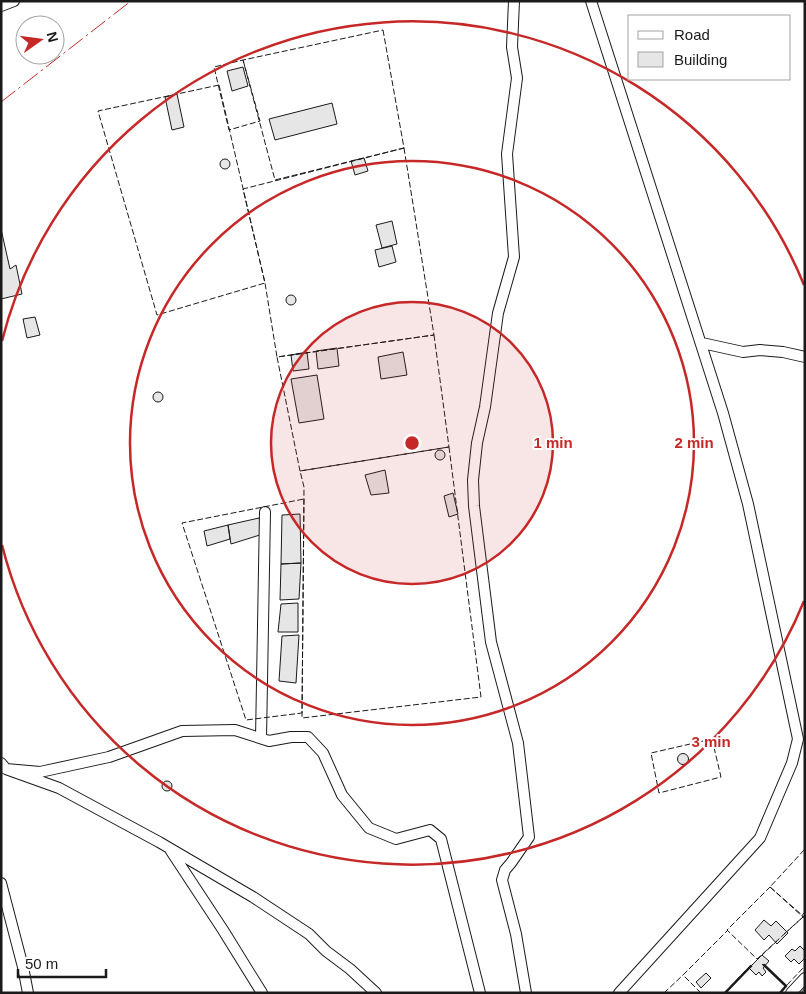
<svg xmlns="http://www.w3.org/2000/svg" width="806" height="994" font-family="Helvetica,sans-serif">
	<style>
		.building { fill: #e6e6e6; stroke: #1a1a1a }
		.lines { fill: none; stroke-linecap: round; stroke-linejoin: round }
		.street-casing { stroke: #1a1a1a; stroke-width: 12 }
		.street { stroke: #fff; stroke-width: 10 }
		.fence { stroke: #1a1a1a; stroke-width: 1; stroke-dasharray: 6 2.5; stroke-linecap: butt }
		.wall { stroke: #1a1a1a; stroke-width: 2.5 }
		.power { stroke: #c62828; stroke-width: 1; stroke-dasharray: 18 4 2.5 4; stroke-linecap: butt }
		.ring { fill: none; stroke: #c62828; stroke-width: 2.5 }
		.centre { fill: #c62828; stroke: #fff; stroke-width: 2.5 }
		.ring-label { font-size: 15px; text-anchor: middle; font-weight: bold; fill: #c62828; stroke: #fff; stroke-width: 4; stroke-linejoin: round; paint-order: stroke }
	</style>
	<rect width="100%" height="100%" fill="#fff"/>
	<!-- building -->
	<path class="building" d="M243,67L248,86L232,91L227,71Z
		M177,94L184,127L172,130L165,97Z
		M332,103L337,124L275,140L269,119Z
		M364,158L368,171L355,175L351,161Z
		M220 164a5 5 0 1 1 10 0a5 5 0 1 1-10 0Z
		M392,221L397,244L382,248L376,225Z
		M1,229L10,269L16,265L22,294L1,299Z
		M392,246L396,262L379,267L375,250Z
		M286 300a5 5 0 1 1 10 0a5 5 0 1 1-10 0Z
		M35,317L40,335L27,338L23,319Z
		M337,348L339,366L318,369L316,351Z
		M307,352L309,369L293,371L291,355Z
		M403,352L407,375L381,379L378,357Z
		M317,375L324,419L299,423L291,379Z
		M153 397a5 5 0 1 1 10 0a5 5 0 1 1-10 0Z
		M435 455a5 5 0 1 1 10 0a5 5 0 1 1-10 0Z
		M385,470L389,493L371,495L365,475Z
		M453,493L458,514L449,517L444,496Z
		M300,514L301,563L281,564L282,515Z
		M259,518L263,534L231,544L228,525Z
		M228,525L230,539L207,546L204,531Z
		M301,563L299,599L280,600L281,564Z
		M298,603V632H278L281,604Z
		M299,635L296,683L279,681L282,636Z
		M677.5 759a5.5 5.5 0 1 1 11 0a5.5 5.5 0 1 1-11 0Z
		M162 786a5 5 0 1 1 10 0a5 5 0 1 1-10 0Z
		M764,920L771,926L776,921L788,933L777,944L769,935L764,940L755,930Z
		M800,946L805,951V958L799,964L794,959L791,962L785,956L792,949L795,951Z
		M762,955L769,961L763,968L766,972L762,976L759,972L756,975L749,968Z
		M706,973L711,978L701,988L696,982Z"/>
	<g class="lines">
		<defs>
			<path id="street" d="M514,1L512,47L517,78L507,154L514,257L498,313L485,407L477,443L473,480L474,506L491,642L518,743L529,837L511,863L505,870L502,880L516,934L526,993
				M591,1L723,413L748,504L798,739L792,763L760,838L619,993
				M1,6L14,1
				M702,343L743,352L760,350L783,352L805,357
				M261,738L265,512
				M1,763L6,769L59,788L159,842L253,897L309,934L326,951L350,969L376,993
				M6,769L40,772L109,757L182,731L235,730L269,741L291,737H308L323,753L342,795L369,828L396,839L430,830L441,839L480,993
				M171,851L223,930L262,993
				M1,883L23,967L28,993
				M791,993L805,978"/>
		</defs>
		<!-- street casing -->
		<use href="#street" class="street-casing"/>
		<!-- street -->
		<use href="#street" class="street"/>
		<!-- fence -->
		<path class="fence" d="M383,30L404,148L275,180L243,60Z
			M243,60L260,121L229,130L214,67Z
			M219,85L265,283L157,315L98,111Z
			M404,148L434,335L277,357L265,283L243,189Z
			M434,335L449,447L300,471L277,357Z
			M449,447L481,697L302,718L304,487L300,471Z
			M304,499L302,713L246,720L182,523Z
			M712,739L721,777L659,793L651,753Z
			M770,887L803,917L757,959L727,930Z
			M784,934L803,917L805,918L802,915L805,912L802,915L770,887L805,849
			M761,956L777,941
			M762,964L786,986L805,966
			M664,993L683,975
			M701,993L683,975L728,930
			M724,993L750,966
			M801,993L805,988"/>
		<!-- wall -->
		<path class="wall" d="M764,965L786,986L780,993
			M725,993L751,966"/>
		<!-- power -->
		<path class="power" d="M1,102L131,1"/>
	</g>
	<!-- distance rings -->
	<circle cx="412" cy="443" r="141" fill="#c62828" fill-opacity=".12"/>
	<g class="ring">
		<circle cx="412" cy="443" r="141"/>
		<circle cx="412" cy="443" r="282"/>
		<path d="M804 601A423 423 0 0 1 2 545M2 341A423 423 0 0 1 804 285"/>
	</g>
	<circle cx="412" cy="443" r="8" class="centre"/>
	<g class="ring-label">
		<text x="553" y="448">1 min</text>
		<text x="694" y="448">2 min</text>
		<text x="711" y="747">3 min</text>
	</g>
	<!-- border -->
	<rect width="806" height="994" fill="none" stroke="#1a1a1a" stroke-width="5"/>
	<!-- legend -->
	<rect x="628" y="15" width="162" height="65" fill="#ffffff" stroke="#a3a3a3"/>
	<rect x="638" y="31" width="25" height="8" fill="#ffffff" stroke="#a3a3a3"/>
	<text x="674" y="40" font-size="15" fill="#1a1a1a">Road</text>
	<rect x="638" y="52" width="25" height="15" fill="#e6e6e6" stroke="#a3a3a3"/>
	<text x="674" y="65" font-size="15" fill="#1a1a1a">Building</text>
	<!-- north arrow -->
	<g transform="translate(40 40) rotate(76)"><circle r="24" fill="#ffffff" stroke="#a3a3a3"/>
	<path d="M0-4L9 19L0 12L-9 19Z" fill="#c62828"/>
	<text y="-8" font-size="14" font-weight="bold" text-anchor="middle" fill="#1a1a1a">N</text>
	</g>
	<!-- scale -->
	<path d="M18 969v8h88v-8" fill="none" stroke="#1a1a1a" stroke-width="2.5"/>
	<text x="25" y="969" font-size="15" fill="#1a1a1a" stroke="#ffffff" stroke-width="4" paint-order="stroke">50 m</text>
</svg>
